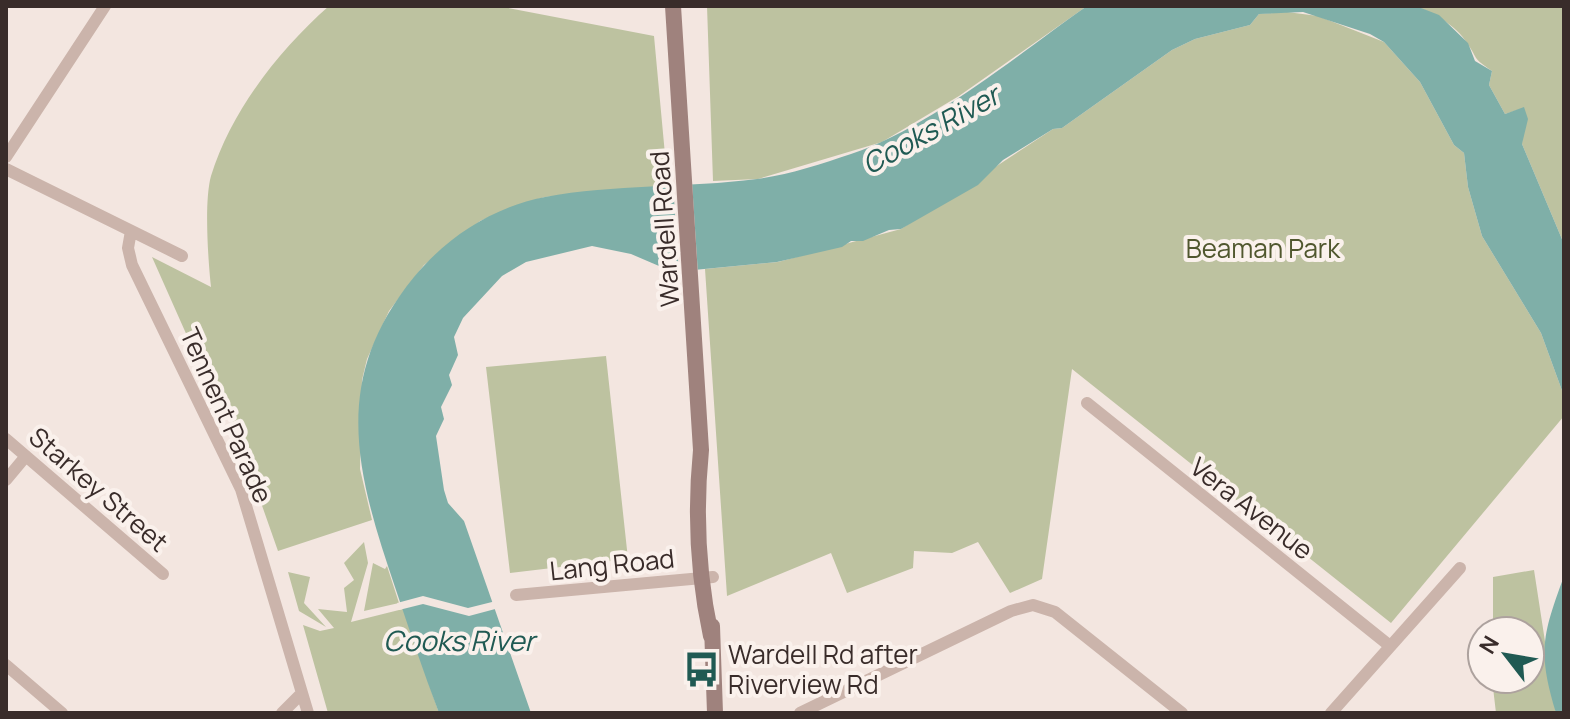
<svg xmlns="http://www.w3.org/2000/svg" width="1570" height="719" font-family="Manrope,sans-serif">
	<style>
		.green { fill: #bdc2a0 }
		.water { fill: #7fafa8 }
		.pier { fill: #f3e6e0 }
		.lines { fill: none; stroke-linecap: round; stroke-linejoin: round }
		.street { stroke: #cbb4ab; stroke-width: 12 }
		.secondary { stroke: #9f827d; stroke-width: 16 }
		.labels { text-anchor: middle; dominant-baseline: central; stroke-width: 8; stroke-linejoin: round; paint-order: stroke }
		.street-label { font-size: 26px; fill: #392c2a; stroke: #faf1ec }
		.park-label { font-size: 26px; fill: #50572e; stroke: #faf1ec }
		.poi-label { font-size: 26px; fill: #392c2a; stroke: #faf1ec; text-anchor: start }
		.water-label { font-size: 28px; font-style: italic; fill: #205a53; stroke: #faf1ec }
	</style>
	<rect width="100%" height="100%" fill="#f3e6e0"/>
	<!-- green -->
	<path class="green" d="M329,6H498L654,36L668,187L545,197L524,203L480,221L424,265L389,311L367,359L362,380L360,469L372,520L278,551L234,426L196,356L152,257L211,287C208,259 204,201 211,176C231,111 279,50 329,6Z
		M707,6H1087L959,96L882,142L758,179L713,181Z
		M1416,6H1564V244L1522,144L1524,108L1505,114L1489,85L1492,71C1471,56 1480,62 1467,43C1456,25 1434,14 1416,6Z
		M1287,12L1318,16L1384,42L1420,82L1454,145L1464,153L1468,187L1482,236L1541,333L1564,396V416L1391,623L1072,369L1042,579L1010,593L978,542L952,553L914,551L913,568L847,593L831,553L727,596L705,269L778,262L901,229L1053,129L1062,128L1172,50L1195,39L1250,25L1259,14Z
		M606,356L628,559L510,573L486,367Z
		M364,542L368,563L351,622L403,609L439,713H328L303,625L320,631L334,628L318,609L347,612L344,588L354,580L344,563Z
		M373,563L385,569L387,566L399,603L364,611Z
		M1534,570L1556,713H1496L1492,679H1530V631H1493V577Z
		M288,572L310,577L304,603L326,627L299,611Z"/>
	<!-- water -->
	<path class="water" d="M1087,6H1416L1439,15L1468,43L1475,61L1492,71L1489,85L1505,114L1524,107L1528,119L1522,144L1564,244V396L1541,333L1482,236L1468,187L1464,153L1454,145L1420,82L1384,42L1370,34L1303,12L1259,14L1250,25L1195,39L1172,50L1062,128L1053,129L1003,160L978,185L901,229L889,230L863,241H851L842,247L777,262L673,272L631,254L592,246L526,262L502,276L463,318L454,337L458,355L449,375L452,385L441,407L444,419L436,436L444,490L448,503L464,521L531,713H439C423,671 409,629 395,587C356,472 330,380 414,277C447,237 493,207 545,197C614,184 687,188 757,179C788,175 821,164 851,154C928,129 1020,53 1087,6Z
		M1564,576V713H1556C1537,651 1543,634 1564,576Z"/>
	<!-- pier -->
	<path class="pier" d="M692,182L698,274L679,275L673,183Z
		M423,596L468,608L496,601L499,608L469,616L423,604L399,610L397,603Z"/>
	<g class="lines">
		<!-- street -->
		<path class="street" d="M6,157L105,6
			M6,169L182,256
			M131,231L128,248L132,265L241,489L308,713
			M1087,403L1390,646
			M6,439L163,574
			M6,480L26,456
			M516,595L713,577
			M6,665L62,713
			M282,713L302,693
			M800,713L1011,611L1033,605L1055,612L1182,713
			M1331,713L1460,568"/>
		<!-- secondary -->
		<path class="secondary" d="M673,6L701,450C695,511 698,576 711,636
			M712,626L715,713"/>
	</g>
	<!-- icons -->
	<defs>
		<symbol id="bus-bare" viewBox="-9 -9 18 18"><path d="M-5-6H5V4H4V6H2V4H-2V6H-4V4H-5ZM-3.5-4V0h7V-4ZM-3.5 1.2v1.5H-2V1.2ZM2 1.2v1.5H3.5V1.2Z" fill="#205a53" stroke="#faf1ec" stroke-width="2.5" paint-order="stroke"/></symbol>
	</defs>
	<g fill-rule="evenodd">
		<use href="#bus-bare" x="676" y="644" width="51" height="51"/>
	</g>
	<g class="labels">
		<!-- street labels -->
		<g class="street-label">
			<text transform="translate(664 229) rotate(-94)">Wardell Road</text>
			<text transform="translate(227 415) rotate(66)">Tennent Parade</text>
			<text transform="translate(99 489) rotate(41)">Starkey Street</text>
			<text transform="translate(1252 508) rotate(38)">Vera Avenue</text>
			<text transform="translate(612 564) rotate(-6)">Lang Road</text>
		</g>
		<!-- park labels -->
		<g class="park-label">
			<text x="1263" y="248">Beaman Park</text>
		</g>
		<!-- poi labels -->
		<g class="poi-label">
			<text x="728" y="654">Wardell Rd after<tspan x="728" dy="30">Riverview Rd</tspan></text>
		</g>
		<!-- water labels -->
		<g class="water-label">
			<text transform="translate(930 129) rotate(-29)">Cooks River</text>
			<text x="459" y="640">Cooks River</text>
		</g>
	</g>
	<!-- border -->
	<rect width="1570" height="719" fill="none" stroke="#392c2a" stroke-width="16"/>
	<!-- north arrow -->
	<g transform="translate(1506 655) rotate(301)"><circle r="38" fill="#faf1ec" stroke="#ada29e" stroke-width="2"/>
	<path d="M0-6L14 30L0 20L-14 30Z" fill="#205a53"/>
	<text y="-12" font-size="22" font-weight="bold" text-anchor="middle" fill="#392c2a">N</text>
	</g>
</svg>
